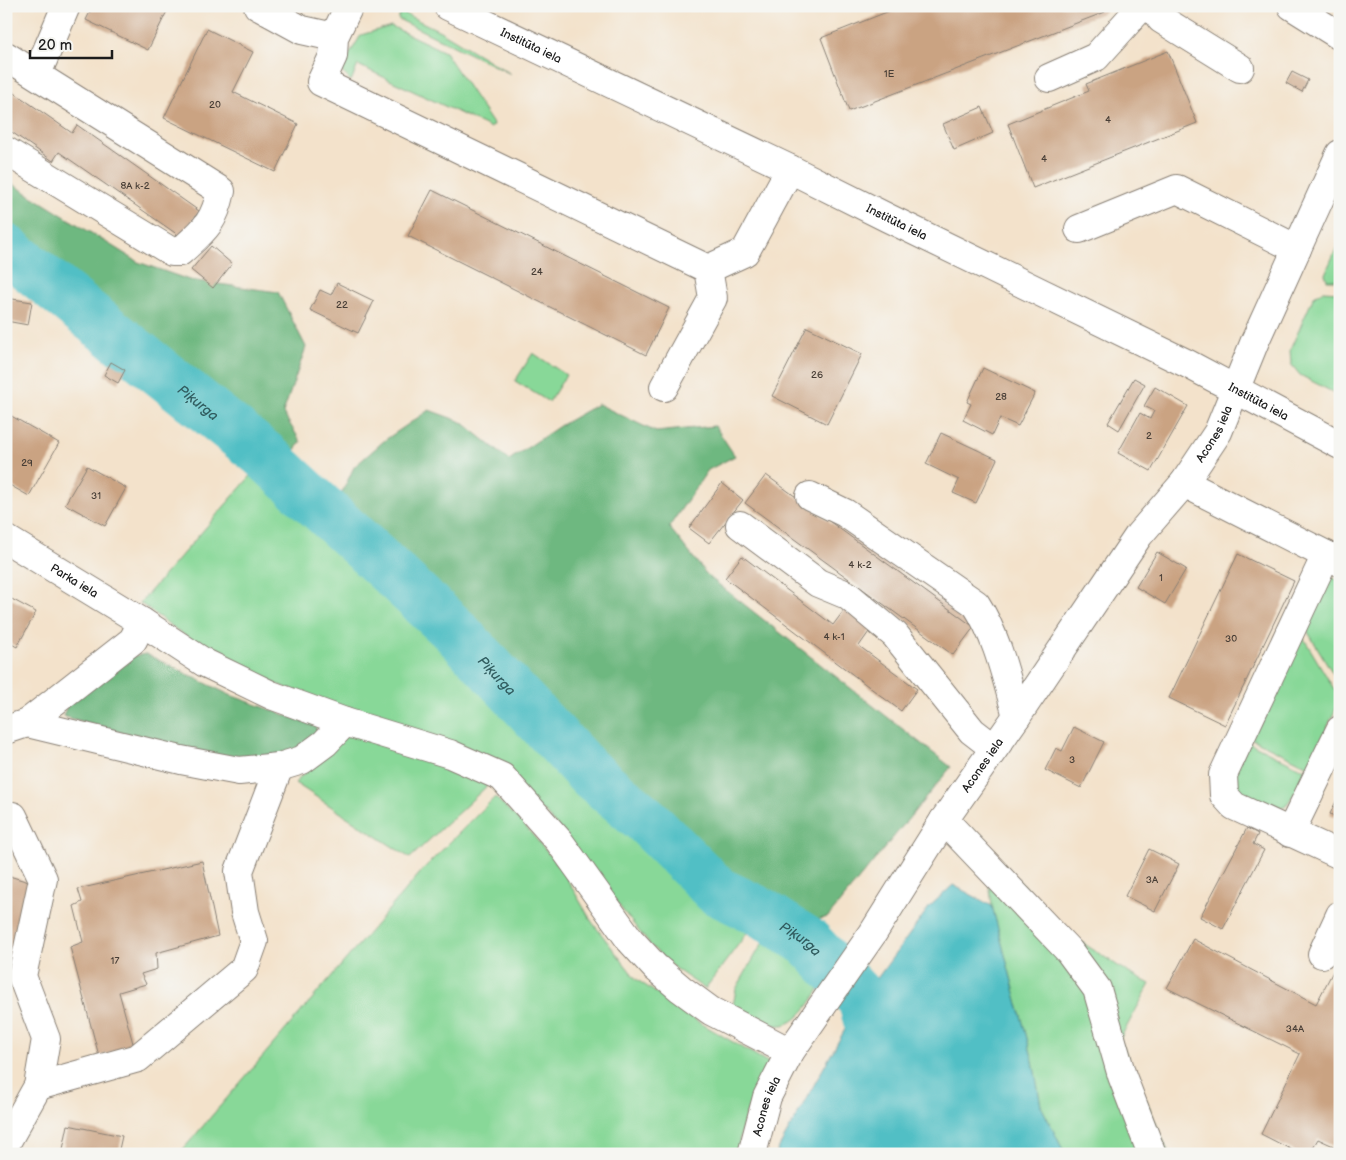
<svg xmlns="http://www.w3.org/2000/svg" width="1346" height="1160" font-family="'Balsamiq Sans',sans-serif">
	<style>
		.green { fill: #88d898; stroke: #527a5a }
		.forest { fill: #6eb880; stroke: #456a4e }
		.water { fill: #51bfc5; stroke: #366e70 }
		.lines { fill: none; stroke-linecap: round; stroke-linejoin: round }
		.river { stroke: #51bfc5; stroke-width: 50 }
		.building { fill: #caa382 }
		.minor-casing { stroke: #887f74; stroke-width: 30 }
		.major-casing { stroke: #887f74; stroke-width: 30 }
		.minor { stroke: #fff; stroke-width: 28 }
		.major { stroke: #fff; stroke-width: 28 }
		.labels { text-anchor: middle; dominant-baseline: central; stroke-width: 5; stroke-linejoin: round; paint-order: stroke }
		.number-label { font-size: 10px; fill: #483e36 }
		.street-label { font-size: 12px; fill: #1c1c1c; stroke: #f6f6f2 }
		.water-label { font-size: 14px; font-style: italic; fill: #315d60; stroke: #f6f6f2 }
	</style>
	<rect width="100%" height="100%" fill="#f6f6f2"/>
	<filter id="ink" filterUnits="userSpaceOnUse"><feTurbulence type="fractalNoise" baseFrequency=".02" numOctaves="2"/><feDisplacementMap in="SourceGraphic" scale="10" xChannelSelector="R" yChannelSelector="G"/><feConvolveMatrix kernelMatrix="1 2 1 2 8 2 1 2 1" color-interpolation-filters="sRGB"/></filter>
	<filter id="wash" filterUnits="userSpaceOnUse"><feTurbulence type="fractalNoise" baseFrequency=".0096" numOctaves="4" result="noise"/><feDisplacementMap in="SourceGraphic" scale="20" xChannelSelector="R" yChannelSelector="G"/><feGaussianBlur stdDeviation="1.12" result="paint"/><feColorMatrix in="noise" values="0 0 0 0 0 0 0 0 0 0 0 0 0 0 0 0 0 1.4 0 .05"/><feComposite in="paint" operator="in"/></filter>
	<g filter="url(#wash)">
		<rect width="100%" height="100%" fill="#f3e2cb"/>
		<!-- green -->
		<path class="green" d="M401,12L440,31L511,74L398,19Z
			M391,26L445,52L493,124L491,128L358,65L351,81L340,70L361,35Z
			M1340,240V280H1327L1325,274Z
			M1322,291L1340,292V396L1300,375L1291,364L1290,350L1314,296Z
			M533,353L566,375L549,402L515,381Z
			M262,463L366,575L446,650L527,736L662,860L703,904L753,925L705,989L673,967L650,945L546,813L388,724L237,670L177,630L140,603Z
			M1328,576L1340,581V685L1303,624Z
			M1300,632L1340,699L1310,767L1250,738Z
			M350,733L434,760L488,785L410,858L295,783L306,771Z
			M1248,742L1309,772L1285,807L1270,809L1245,796L1237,786L1235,772Z
			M495,797L524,825L560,867L592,922L636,979L697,1021L769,1063C756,1092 739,1121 738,1154H179L427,865Z
			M985,845L1069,934L1129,973L1150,984L1120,1039L1169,1154H1065L1041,1106L1033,1061L992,906Z
			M770,930L803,950L827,976C817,992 799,1029 776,1025C767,1024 743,1010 733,1006L736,989Z"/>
		<!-- forest -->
		<path class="forest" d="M6,180L138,262L189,280L278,292L306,347L283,413L301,442L284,463L6,239Z
			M598,404L656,432L715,426L735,456L708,470L669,527L708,576L951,767L828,917L808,922L720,874L455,614L336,505L354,467L385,440L429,410L462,422L509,460L561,425Z
			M146,654L230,695L316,726L317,735L301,749L243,761L147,740L63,716L68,703L127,657Z"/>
		<!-- water -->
		<path class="water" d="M953,885L992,906L1033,1061L1041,1106L1065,1154H778L777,1151L862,999L930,906Z"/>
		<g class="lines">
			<!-- river -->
			<path class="river" id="s1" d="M6,249L263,454L454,630L588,772L647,821L717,891L759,911L808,942L862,999L907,1154"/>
		</g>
		<g id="blocks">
			<!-- building -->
			<path class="building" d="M93,6H168L169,7L148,50L86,20Z
				M902,6H1103L1105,12L849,111L821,38Z
				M207,29L253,52L233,92L298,124L275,172L164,118Z
				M1168,51L1197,123L1033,188L1008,124L1089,91L1086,84Z
				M1292,72L1308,80L1302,92L1286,83Z
				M6,87L72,133L77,125L199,211L181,237L59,152L53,161L6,128Z
				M982,107L993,133L954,150L943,124Z
				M432,190L669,308L646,355L408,236Z
				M211,246L232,264L213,288L191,270Z
				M337,283L374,301L358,333L310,310L320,290L331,295Z
				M6,298L32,302L28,325L6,321Z
				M807,327L862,354L827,424L772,396Z
				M111,362L125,370L118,383L104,375Z
				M983,368L1035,393L1018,426L1000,418L992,435L963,420L971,404L967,402Z
				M1134,378L1145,384L1119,430L1108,423Z
				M1155,387L1188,406L1151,471L1118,453L1140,413L1150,419L1154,411L1144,406Z
				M6,413L59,443L29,496L6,483Z
				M941,433L997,459L976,503L953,493L959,480L926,464Z
				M87,466L126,488L105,526L65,504Z
				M766,475L974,627L953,655L745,503Z
				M722,483L743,500L709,543L689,528Z
				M1157,552L1186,569L1165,604L1136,587Z
				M1238,554L1294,581L1225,725L1169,698Z
				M742,556L833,625L845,609L871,629L859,646L917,689L901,711L725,578Z
				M6,596L36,612L17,647L6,641Z
				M1074,727L1104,742L1081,788L1045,770L1056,748L1062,751Z
				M1340,793V819L1330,814Z
				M1247,828L1258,834L1253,844L1264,850L1223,929L1200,917Z
				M6,833L12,835L7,853H6Z
				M1149,849L1179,864L1155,911L1125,896Z
				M202,861L218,936L156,953L157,969L141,974L146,984L119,992L134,1047L99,1056L70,947L83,942L74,906L82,902L78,889Z
				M6,875L32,883L15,956L6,954Z
				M1193,939L1316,1004L1340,958V1149L1318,1139L1309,1154H1300L1261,1134L1300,1054L1167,988Z
				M68,1125L122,1136L118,1154H62Z"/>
		</g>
	</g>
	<g filter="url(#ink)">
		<use href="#blocks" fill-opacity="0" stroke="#887f74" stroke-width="1"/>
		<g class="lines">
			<defs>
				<g id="minor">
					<path d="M258,6L302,30L334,37"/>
					<path d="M349,6L334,37L333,56L321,82L708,269L745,252L790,169"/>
					<path d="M1152,6L1161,19L1240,68"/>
					<path d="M1292,6L1340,36"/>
					<path d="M6,56L221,191C214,224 204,230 180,252H172L6,151"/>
					<path d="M37,74L66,6"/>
					<path d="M1049,78L1096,57L1142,6"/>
					<path d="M1079,229L1177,189L1297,249"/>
					<path d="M664,387L713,298L708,269"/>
					<path d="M1184,483L1340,562"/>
					<path d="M810,496L845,513L976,604C998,638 1006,678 1017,716"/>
					<path d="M740,525L818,583L847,595L895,635L972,731L994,748"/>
					<path id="s2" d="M6,539L142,622L205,663L271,695L345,722L450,754L502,777L559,841L630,940L655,967L681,989L711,1011L790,1052"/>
					<path d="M1326,555L1223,775L1224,795L1234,806L1340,855"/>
					<path d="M27,723L181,760L239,771L279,767L302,760L325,743L345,722"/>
					<path d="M6,730L27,723L133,640L142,622"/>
					<path d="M6,815L13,816L43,879L22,976L46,1039L38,1086L6,1143"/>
					<path d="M944,820L1069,951L1097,989L1122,1076L1152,1154"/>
					<path d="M1290,833L1340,730"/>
					<path d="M1322,954L1340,915"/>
					<path d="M38,1086L138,1058L244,969L254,941L245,912L239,871L279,767"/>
					<path id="s3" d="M752,1154L767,1097L790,1052L873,933L944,820L1017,716L1139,535L1184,483L1218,432L1255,341L1340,154"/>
				</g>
				<g id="major">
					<path id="s4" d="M448,6L790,169L888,218L1188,364L1340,445"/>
				</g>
			</defs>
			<!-- minor casing -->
			<use href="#minor" class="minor-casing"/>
			<!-- major casing -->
			<use href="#major" class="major-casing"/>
			<!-- minor -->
			<use href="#minor" class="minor"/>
			<!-- major -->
			<use href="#major" class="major"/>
		</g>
	</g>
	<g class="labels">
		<!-- number labels -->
		<g class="number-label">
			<text x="889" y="74">1E</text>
			<text x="215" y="105">20</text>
			<text x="1108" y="120">4</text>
			<text x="1044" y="159">4</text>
			<text x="135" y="186">8A k-2</text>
			<text x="537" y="272">24</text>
			<text x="342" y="305">22</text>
			<text x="817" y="375">26</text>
			<text x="1001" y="397">28</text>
			<text x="1149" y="436">2</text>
			<text x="27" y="463">29</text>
			<text x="96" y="496">31</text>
			<text x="860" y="565">4 k-2</text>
			<text x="1161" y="578">1</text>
			<text x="834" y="637">4 k-1</text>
			<text x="1231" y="639">30</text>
			<text x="1072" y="760">3</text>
			<text x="1152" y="880">3A</text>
			<text x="115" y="961">17</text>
			<text x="1295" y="1029">34A</text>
		</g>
		<!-- street labels -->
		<g class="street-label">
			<text stroke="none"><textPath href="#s4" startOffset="92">Institūta iela</textPath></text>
			<text stroke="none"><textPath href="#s4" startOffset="498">Institūta iela</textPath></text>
			<text stroke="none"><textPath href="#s4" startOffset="902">Institūta iela</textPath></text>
			<text stroke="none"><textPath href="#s3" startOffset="860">Acones iela</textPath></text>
			<text stroke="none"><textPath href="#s2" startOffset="80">Parka iela</textPath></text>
			<text stroke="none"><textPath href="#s3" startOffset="455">Acones iela</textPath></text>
			<text stroke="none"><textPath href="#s3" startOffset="50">Acones iela</textPath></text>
		</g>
		<!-- water labels -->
		<g class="water-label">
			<text stroke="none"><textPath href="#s1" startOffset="246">Piķurga</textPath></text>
			<text stroke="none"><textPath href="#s1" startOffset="651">Piķurga</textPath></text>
			<text stroke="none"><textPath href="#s1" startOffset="1056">Piķurga</textPath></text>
		</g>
	</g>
	<!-- margin -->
	<rect width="1346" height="1160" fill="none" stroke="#f6f6f2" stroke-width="25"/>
	<!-- scale -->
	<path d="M30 50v8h82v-8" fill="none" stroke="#1c1c1c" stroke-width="2.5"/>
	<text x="38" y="50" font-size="15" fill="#1c1c1c" stroke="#f6f6f2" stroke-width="4" paint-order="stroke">20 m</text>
</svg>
